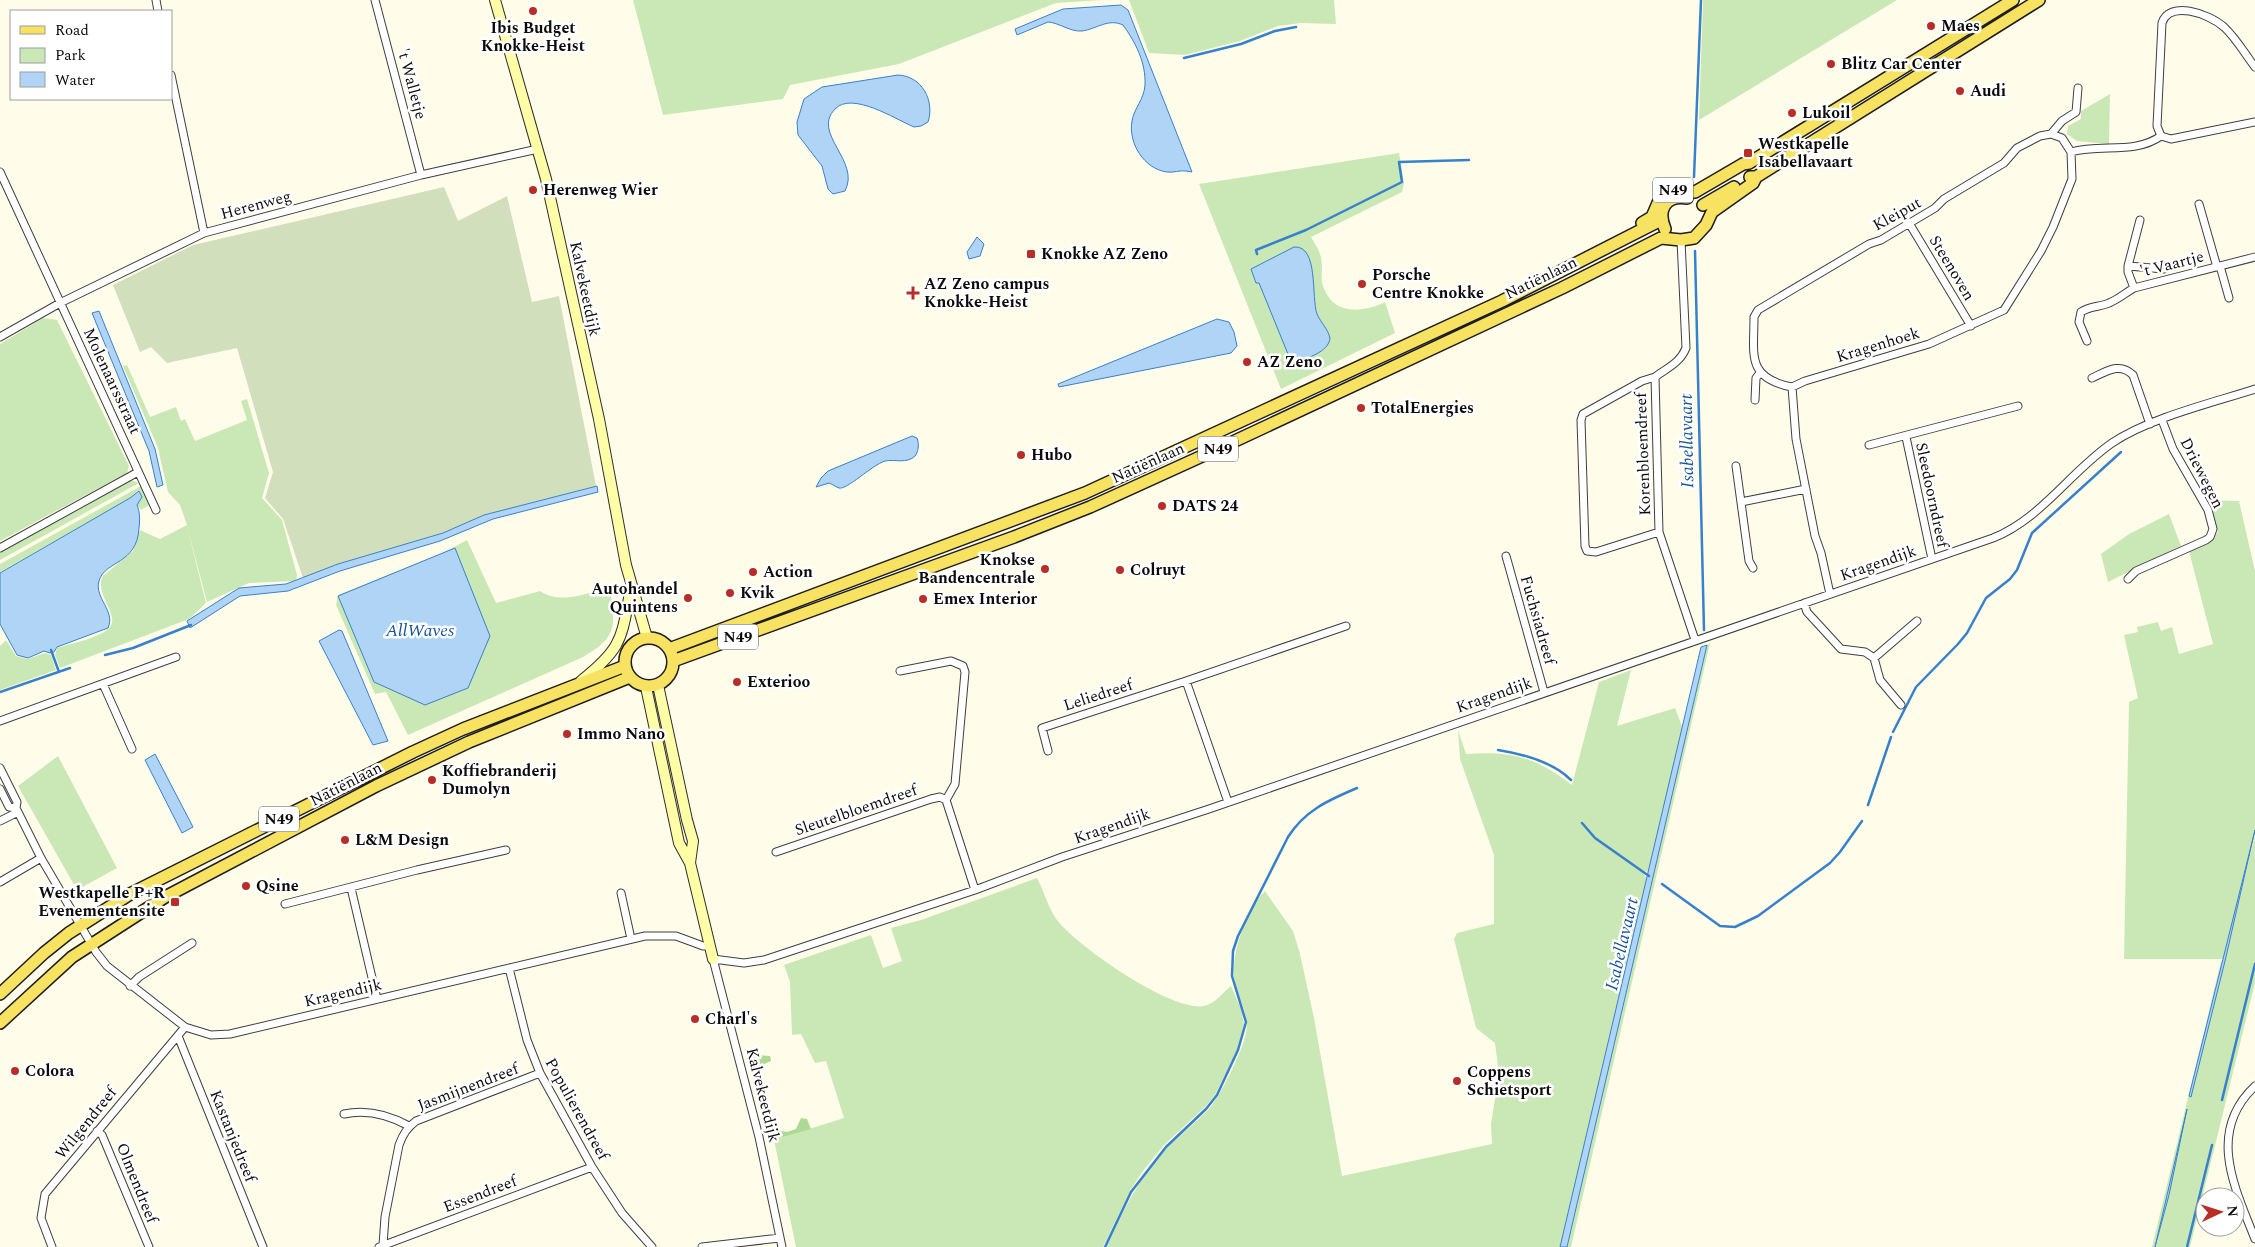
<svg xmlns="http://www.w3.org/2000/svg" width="2255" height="1247" font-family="Spectral,serif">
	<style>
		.green { fill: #cae8b5 }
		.forest { fill: #acd994 }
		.cemetery { fill: #d1dfbd }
		.water { fill: #b0d4f5; stroke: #3781cc }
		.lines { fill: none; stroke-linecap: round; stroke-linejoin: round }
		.stream { stroke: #3781cc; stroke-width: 2.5 }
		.street-casing { stroke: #3f3f3f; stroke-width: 9 }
		.secondary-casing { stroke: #2e2e2e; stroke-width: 12 }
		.primary-casing { stroke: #1d1d1d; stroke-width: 14 }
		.street { stroke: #fff; stroke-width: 7 }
		.secondary { stroke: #fefea6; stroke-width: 10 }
		.primary { stroke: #f8e262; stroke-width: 11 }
		.poi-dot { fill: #ba2d25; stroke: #fff; stroke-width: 2 }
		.labels { text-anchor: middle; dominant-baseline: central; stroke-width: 5; stroke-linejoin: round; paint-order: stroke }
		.shield { fill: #fff; stroke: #555; stroke-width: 1 }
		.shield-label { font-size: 15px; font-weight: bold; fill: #0c0c0c }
		.poi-label { font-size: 16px; font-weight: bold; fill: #0c0c0c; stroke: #fff; text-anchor: start }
		.street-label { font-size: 16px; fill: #0c0c0c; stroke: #fff }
		.water-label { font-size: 18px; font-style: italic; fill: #17549c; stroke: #fff }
	</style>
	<rect width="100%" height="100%" fill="#fffdea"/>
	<!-- green -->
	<path class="green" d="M633,0H1104L1056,3L899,64L790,85L783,99L663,115Z
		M1129,0H1334L1336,24L1301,23L1278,26L1240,41L1185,55L1149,53Z
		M1703,0H1897L1699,120Z
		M2110,94L2109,144L2077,141L2067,134L2068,126L2081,119V111Z
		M1399,153L1404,183L1402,192L1311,237C1315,244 1320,251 1321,258C1323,266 1321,274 1322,282C1330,315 1360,314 1385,302L1395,333L1281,389L1199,184Z
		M43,318L57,320L129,466L127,473L0,541V344Z
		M127,365L150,417L176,407L181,421L185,419L195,441L247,420L241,401L247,399L269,473L262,498L282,520L297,575L296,581L249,583L207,602L187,526L206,603L189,619L60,668L55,655L57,648C70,644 98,638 108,629C123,617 93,595 103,576L133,551L140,530L160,539L187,525L180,505L168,492L158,448L123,366Z
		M130,480L139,483L0,560V553Z
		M141,486L149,505L141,510L137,505L142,497L139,490L130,498L0,572V564Z
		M2208,500L2239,501L2255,571V830L2224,959H2124L2129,702L2138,698L2124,635L2138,632L2137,627L2158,622L2161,631L2172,627L2179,654L2213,644L2189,551L2206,544L2218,532Z
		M2169,514L2181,546L2108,582L2101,554L2129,534Z
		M467,540L496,603L540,591C561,605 587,593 610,587C615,626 619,636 583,657L408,735L386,692L375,694L336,605L338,595L445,552Z
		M6,640L16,656L28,659L45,653L51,655L56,670L0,690V646Z
		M1710,643L1571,1247H1567L1707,645Z
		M1631,670L1617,726L1675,708L1683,729L1648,872L1644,871V875L1647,878L1560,1247H1106C1121,1217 1134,1187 1155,1161C1170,1143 1190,1128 1207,1111C1220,1098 1242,1052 1246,1033C1250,1015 1238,999 1235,982C1229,958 1247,907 1265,891L1293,931L1300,954L1314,1018L1342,1176L1492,1144L1491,1124L1499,1074L1495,1043L1476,1028L1454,939L1457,933L1494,924V855L1460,759L1458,730L1466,754C1511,751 1536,757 1572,785L1599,682Z
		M58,756L117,868L77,890L18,786Z
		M2255,835V983L2190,1247H2156L2188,1109L2155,1247H2152L2221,961H2224L2190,1096Z
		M1037,878C1044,891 1048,908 1057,920C1077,946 1171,1012 1204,1006C1215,1004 1222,993 1231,986L1241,1009L1244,1024L1237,1050L1215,1095L1205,1107L1164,1145L1142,1172L1130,1191L1103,1247H796L774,1140L844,1118L826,1061L815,1063L801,1034L792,1035L790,982L784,965L871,935L883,968L902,961L891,928L921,920Z"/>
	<!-- forest -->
	<path class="forest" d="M755,1055L770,1056L771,1061L760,1066L770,1111L781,1131L787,1132L796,1129L801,1118L807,1119L811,1129L769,1141L748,1056Z"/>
	<!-- cemetery -->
	<path class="cemetery" d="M444,187L458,221L507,196L532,302L559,296L596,486L484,515L443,533L338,564L303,578L283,519L265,498L273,472L237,348L167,363L151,347L140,352L113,285L193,245Z"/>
	<!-- water -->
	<path class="water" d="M1121,5L1128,10L1192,172C1190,172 1188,171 1186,171C1180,170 1173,173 1167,172C1144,169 1128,143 1132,121C1134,108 1144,100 1145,85C1146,63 1136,43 1123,25C1108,18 1097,29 1082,31C1070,32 1060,23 1048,22L1017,35L1015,29L1063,9Z
		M898,75C922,76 935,101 928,122L921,126L914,127C895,119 852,91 835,109C811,133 861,161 845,191L833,194L828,189L822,166L798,135L797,122L804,99L822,87Z
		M977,237L984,244L980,256L969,259L967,252Z
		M1294,247C1319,245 1311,298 1317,314C1321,323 1328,329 1330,338C1329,352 1306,359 1294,362L1290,359L1259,283H1256L1251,269Z
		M99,311L155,449L163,485L157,487L149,451L92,313Z
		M1217,319L1229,322L1234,332L1237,346L1231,353L1059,387L1058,384Z
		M912,436L917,438C919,443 919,451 915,456C907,464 895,459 885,461C872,465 847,490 839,488C836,487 832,484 829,483L816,487L821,478L828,471Z
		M597,486L598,492L493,519L440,541L340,571L288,591L240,596L190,628L187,621L239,588L286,584L338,564L443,533L484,515Z
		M139,491L142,497L137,505C140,512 140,520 139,528C137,565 105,560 99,581C94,598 116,611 108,628L57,647L54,652L50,653L44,651L28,658L17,655L0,624V573L130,498Z
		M455,548L490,636L468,688L425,705L374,682L338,596Z
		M339,630L342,631L388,741L373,745L319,641Z
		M1707,645L1567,1247H1560L1701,647Z
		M155,754L193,827L182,833L145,760Z
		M2255,830L2225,961L2191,1097L2189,1096Z
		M2187,1109L2169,1195L2155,1247Z"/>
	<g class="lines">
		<!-- stream -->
		<path class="stream" d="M1184,58L1241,44L1275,31L1296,27
			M1694,177L1701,0
			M1695,251L1704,630
			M1257,254L1256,250L1306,230L1402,182L1399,162L1469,160
			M51,650L59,672
			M105,655L133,648L191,625
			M0,692L70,668
			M1893,732L1916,687L1958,644L1967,633L1986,598L2010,579L2017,570L2032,533L2121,452
			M1498,750C1523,754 1553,762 1571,780
			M1868,805L1891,737
			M1582,823L1595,838L1649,876
			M1662,884L1720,926L1735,927L1758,916L1830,863L1840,852L1862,821
			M2222,1100L2255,964
			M1105,1247L1131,1192L1166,1147L1206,1109L1217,1095L1238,1050L1246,1022L1232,976L1233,951L1238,936L1288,837C1305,810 1329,800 1357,788
			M2187,1247L2212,1145"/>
		<defs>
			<path id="street" d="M156,0L158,11
				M375,0L421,175
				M171,75L204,233
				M2051,134L2062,121L2076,112L2078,88
				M2161,136L2157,126L2162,23C2169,0 2208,13 2224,27C2236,38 2245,54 2255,67
				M0,172L156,510
				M2199,204L2217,267
				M1909,223L1971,326
				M1681,240L1686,348C1680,363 1667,368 1655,377L1659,532L1695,640
				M2128,266L2164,269
				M2220,266L2229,298
				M2134,288L2128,272V266L2140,220
				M0,337L60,303L204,233L421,175L538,149
				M2087,341L2079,322L2081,312C2090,306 2100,307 2109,303C2119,299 2125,293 2134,288L2255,257
				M1655,377L1642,381L1583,414L1581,420L1585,546L1587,551L1596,552L1659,532
				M2092,378C2107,371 2120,362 2133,375L2150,424
				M1792,387C1746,378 1754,355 1754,317L1758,310L1869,244L1881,240L1935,208L1944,199L2004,163L2017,148L2040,136L2051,134L2062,138L2071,152C2101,143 2134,155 2161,136L2171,139L2255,122
				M1792,387L1805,381L1929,344L2004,310L2041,251L2053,227L2072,179L2071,152
				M1792,387L1796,439L1815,536L1821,553L1830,594
				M1755,400L1756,378L1760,373
				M1906,437L1932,559
				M1869,445L2018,406
				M1736,466L1749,561L1753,568
				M1741,502L1806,489
				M0,548L138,472
				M1506,556L1544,692
				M2128,579L2136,571L2206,540L2210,537L2213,529L2208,510L2173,449L2162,420
				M1804,603L1807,612L1841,649L1865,652L1874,658L1917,621
				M1874,658L1880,680L1901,705
				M900,671L951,661L963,666L965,672L955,784L946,800L975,890
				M1186,681L1228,802
				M103,684L132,749
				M0,721L176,657
				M1048,751L1042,728L1186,681L1346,626
				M0,768L17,802L16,808L41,858L96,952L107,966L185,1027L211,1035L230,1034L645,936H676L703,946H710
				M0,789L9,807L16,808
				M0,821L18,812
				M776,852L931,799L940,797L946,800
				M0,882L41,858
				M351,888L377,999
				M621,893L631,939
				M285,904L417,870L506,850
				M509,968L527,1040L540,1073L592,1167L622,1213L652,1247
				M130,986L139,977L192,943
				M178,1036L263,1247
				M2255,1086C2206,1132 2235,1188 2255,1239
				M344,1114C367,1109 389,1115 409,1126
				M97,1131L102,1135L149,1247
				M383,1245L385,1217L399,1145C403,1134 407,1128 416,1121L540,1073
				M52,1247L41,1218L45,1194L185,1027
				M379,1247L592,1167
				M702,1247L780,1238
				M782,1247L759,1137L713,959L744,963L764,960L975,890L1062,857L1209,809L1993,538C2041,519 2070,472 2112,443C2149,418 2212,403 2255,389"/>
			<path id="secondary" d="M495,0L546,179L599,419L626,565L647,638
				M581,681C624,647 621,638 631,588
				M658,685L687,820L693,841L690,863
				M646,687L679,843L690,863L713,959"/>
			<path id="primary" d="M1750,177H1756L2039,0
				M1703,205L1734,187
				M1642,223L1652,217L1658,203L1667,193L1679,190L1695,192L1743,164L1749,163L2013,0
				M1665,229C1657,210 1665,195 1687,198
				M625 662a24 24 0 1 1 48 0a24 24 0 1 1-48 0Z
				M669,649L1085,493L1502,301L1661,220
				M673,661L1014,537L1090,507L1222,447L1562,288L1661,238L1681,240L1694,238L1706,225L1712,212L1753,183L1756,177
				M0,994L44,953L69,933L130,894L413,752L463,729L625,666
				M0,1023L72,957L165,897L376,786L469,742L630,677"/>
		</defs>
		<!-- street casing -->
		<use href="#street" class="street-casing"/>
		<!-- secondary casing -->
		<use href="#secondary" class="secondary-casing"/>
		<!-- primary casing -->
		<use href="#primary" class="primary-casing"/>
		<!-- street -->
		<use href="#street" class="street"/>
		<!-- secondary -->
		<use href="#secondary" class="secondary"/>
		<!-- primary -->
		<use href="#primary" class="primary"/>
	</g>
	<!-- markers -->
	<g class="poi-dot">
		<circle cx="533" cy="11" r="5"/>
		<circle cx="1931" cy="26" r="5"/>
		<circle cx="1831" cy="64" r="5"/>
		<circle cx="1960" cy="91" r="5"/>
		<circle cx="1792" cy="113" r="5"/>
		<rect x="1743" y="148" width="10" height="10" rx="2.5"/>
		<circle cx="533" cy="190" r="5"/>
		<rect x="1026" y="249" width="10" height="10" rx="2.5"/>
		<circle cx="1362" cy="284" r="5"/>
		<path d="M910.5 285.5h5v5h5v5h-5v5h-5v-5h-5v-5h5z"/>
		<circle cx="1247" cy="362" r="5"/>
		<circle cx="1361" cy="408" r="5"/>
		<circle cx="1021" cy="455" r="5"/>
		<circle cx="1162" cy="506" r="5"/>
		<circle cx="1045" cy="569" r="5"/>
		<circle cx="1120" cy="570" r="5"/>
		<circle cx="753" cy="572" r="5"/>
		<circle cx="730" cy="593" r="5"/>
		<circle cx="688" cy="598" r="5"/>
		<circle cx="923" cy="599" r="5"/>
		<circle cx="737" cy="682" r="5"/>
		<circle cx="567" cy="734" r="5"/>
		<circle cx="432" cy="780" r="5"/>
		<circle cx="345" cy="840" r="5"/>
		<circle cx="246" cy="886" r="5"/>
		<rect x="170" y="897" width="10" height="10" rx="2.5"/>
		<circle cx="695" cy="1019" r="5"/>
		<circle cx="15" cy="1071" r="5"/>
		<circle cx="1457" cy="1081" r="5"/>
	</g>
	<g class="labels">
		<!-- shield labels -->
		<g class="shield">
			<rect x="1653" y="177.5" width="40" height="25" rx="4"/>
			<rect x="1198" y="436.5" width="40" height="25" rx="4"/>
			<rect x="718" y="624.5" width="40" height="25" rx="4"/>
			<rect x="259" y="806.5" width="40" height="25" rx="4"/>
		</g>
		<g class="shield-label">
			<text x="1673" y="190">N49</text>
			<text x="1218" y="449">N49</text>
			<text x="738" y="637">N49</text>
			<text x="279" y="819">N49</text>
		</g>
		<!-- poi labels -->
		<g class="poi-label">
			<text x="1941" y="26">Maes</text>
			<text x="533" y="28" text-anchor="middle">Ibis Budget<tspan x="533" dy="18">Knokke-Heist</tspan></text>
			<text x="1841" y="64">Blitz Car Center</text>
			<text x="1970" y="91">Audi</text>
			<text x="1802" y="113">Lukoil</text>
			<text x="1758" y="144">Westkapelle<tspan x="1758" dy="18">Isabellavaart</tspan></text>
			<text x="543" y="190">Herenweg Wier</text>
			<text x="1041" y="254">Knokke AZ Zeno</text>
			<text x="1372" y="275">Porsche<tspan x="1372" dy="18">Centre Knokke</tspan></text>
			<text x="924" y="284">AZ Zeno campus<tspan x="924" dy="18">Knokke-Heist</tspan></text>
			<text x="1257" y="362">AZ Zeno</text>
			<text x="1371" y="408">TotalEnergies</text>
			<text x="1031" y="455">Hubo</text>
			<text x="1172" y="506">DATS 24</text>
			<text x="1035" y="560" text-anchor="end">Knokse<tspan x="1035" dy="18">Bandencentrale</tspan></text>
			<text x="1130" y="570">Colruyt</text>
			<text x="763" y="572">Action</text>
			<text x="678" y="589" text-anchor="end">Autohandel<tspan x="678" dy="18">Quintens</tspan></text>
			<text x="740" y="593">Kvik</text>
			<text x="933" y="599">Emex Interior</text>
			<text x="747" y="682">Exterioo</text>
			<text x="577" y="734">Immo Nano</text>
			<text x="442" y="771">Koffiebranderij<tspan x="442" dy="18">Dumolyn</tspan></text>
			<text x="355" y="840">L&amp;M Design</text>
			<text x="256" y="886">Qsine</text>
			<text x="165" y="893" text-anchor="end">Westkapelle P+R<tspan x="165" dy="18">Evenementensite</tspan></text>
			<text x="705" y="1019">Charl's</text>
			<text x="25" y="1071">Colora</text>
			<text x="1467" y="1072">Coppens<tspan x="1467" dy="18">Schietsport</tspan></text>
		</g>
		<!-- street labels -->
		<g class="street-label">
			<text transform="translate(412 84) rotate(75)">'t Walletje</text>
			<text transform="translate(256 205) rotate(-15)">Herenweg</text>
			<text transform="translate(1897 214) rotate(-29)">Kleiput</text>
			<text transform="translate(2172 264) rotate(-14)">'t Vaartje</text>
			<text transform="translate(1952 268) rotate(59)">Steenoven</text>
			<text transform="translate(1541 278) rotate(-26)">Natiënlaan</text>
			<text transform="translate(585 289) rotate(78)">Kalvekeetdijk</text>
			<text transform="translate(1878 345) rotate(-17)">Kragenhoek</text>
			<text transform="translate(112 381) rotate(65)">Molenaarsstraat</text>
			<text transform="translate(1643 454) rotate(-92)">Korenbloemdreef</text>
			<text transform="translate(1148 463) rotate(-24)">Natiënlaan</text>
			<text transform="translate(2202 473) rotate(63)">Driewegen</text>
			<text transform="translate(1932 495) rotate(78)">Sleedoorndreef</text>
			<text transform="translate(1878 563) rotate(-19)">Kragendijk</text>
			<text transform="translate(1538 620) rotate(74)">Fuchsiadreef</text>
			<text transform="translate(1098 695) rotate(-18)">Leliedreef</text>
			<text transform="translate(1494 695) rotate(-19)">Kragendijk</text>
			<text transform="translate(346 784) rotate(-27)">Natiënlaan</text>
			<text transform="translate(856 810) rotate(-19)">Sleutelbloemdreef</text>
			<text transform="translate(1112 826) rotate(-19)">Kragendijk</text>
			<text transform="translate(343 993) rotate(-13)">Kragendijk</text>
			<text transform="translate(468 1087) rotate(-21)">Jasmijnendreef</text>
			<text transform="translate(763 1095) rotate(76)">Kalvekeetdijk</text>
			<text transform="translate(577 1109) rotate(61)">Populierendreef</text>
			<text transform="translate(86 1123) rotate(-51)">Wilgendreef</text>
			<text transform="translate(233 1136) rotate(68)">Kastanjedreef</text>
			<text transform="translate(137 1183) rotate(68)">Olmendreef</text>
			<text transform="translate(480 1194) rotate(-21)">Essendreef</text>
		</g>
		<!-- water labels -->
		<g class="water-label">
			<text transform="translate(1687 441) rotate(-91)">Isabellavaart</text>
			<text x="420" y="630">AllWaves</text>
			<text transform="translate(1622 944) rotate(-77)">Isabellavaart</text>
		</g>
	</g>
	<!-- legend -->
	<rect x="10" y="10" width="162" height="90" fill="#ffffff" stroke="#9e9e9e"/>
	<rect x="20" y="26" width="25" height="8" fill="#f8e262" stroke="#9e9e9e"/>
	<text x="55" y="35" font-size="15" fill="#0c0c0c">Road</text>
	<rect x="20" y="48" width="25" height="15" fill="#cae8b5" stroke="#9e9e9e"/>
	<text x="55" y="60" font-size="15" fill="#0c0c0c">Park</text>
	<rect x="20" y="72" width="25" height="15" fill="#b0d4f5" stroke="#9e9e9e"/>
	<text x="55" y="85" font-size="15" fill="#0c0c0c">Water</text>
	<!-- north arrow -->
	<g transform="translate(2220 1212) rotate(86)"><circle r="24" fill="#ffffff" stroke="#9e9e9e"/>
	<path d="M0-4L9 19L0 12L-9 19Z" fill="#ba2d25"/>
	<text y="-8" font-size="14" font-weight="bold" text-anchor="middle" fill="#0c0c0c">N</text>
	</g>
</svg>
